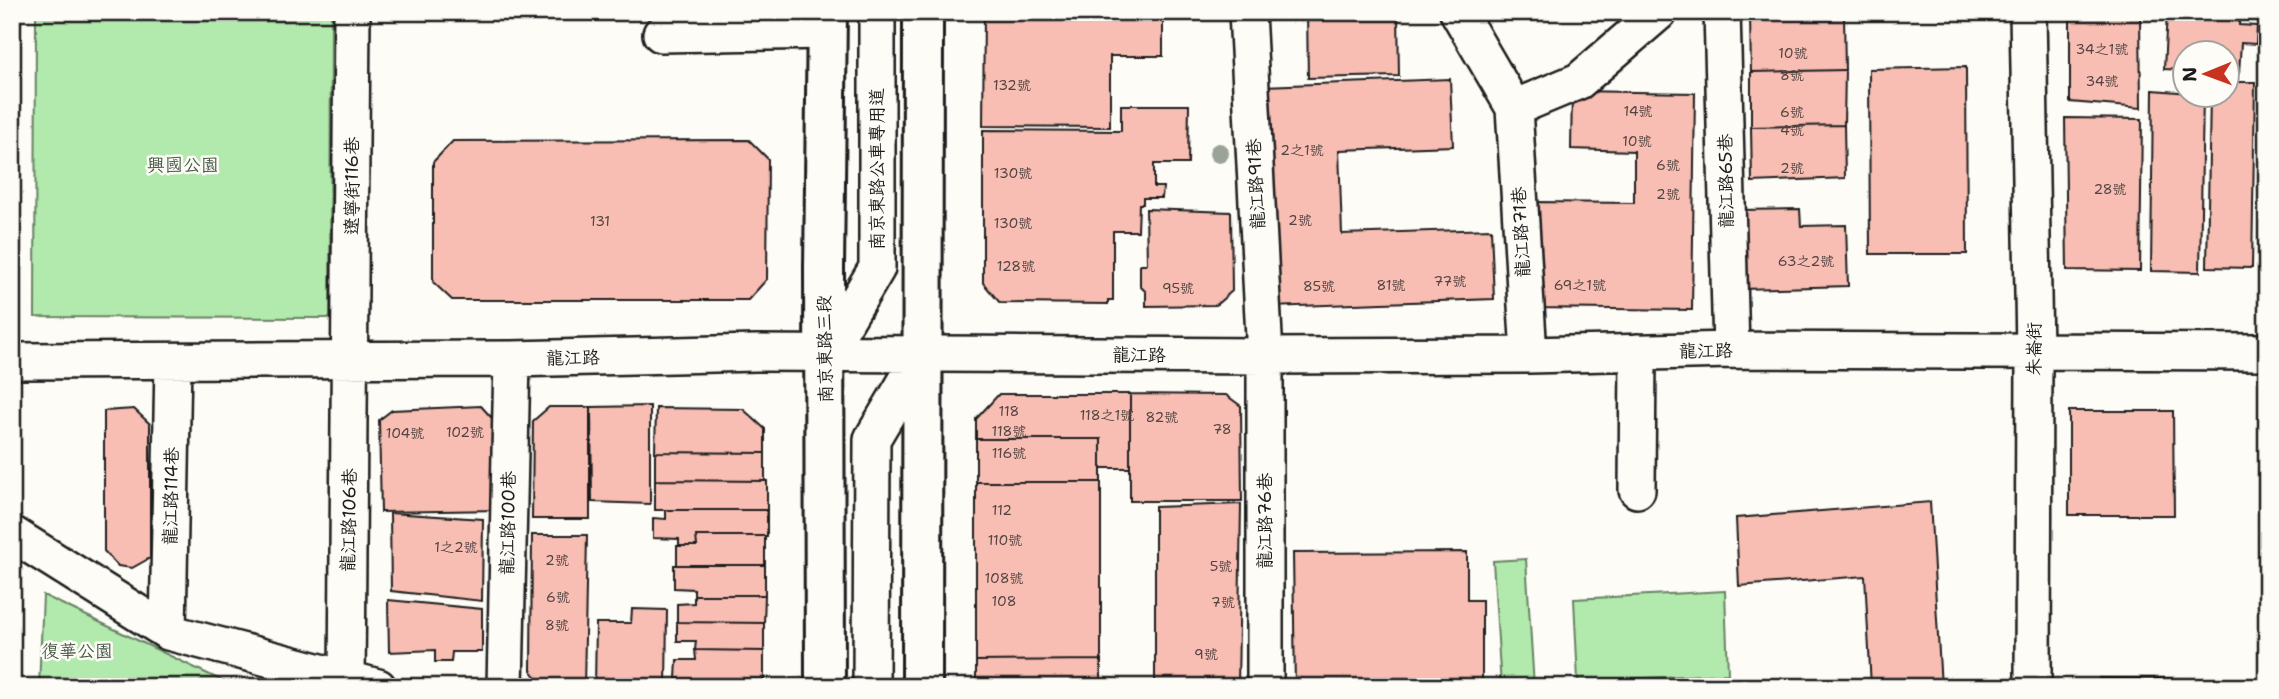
<svg xmlns="http://www.w3.org/2000/svg" width="2279" height="699" font-family="'Shantell Sans','LXGW WenKai TC',sans-serif">
	<style>
		.green { fill: #b2e9ac; stroke: #678264; stroke-width: 2 }
		.building { fill: #f8beb3; stroke: #1c1c1c; stroke-width: 2 }
		.lines { fill: none; stroke-linecap: round; stroke-linejoin: round }
		.minor-casing { stroke: #1c1c1c; stroke-width: 40 }
		.major-casing { stroke: #1c1c1c; stroke-width: 44 }
		.minor { stroke: #fdfcf7; stroke-width: 35 }
		.major { stroke: #fdfcf7; stroke-width: 38 }
		.tree { fill: #9aa396 }
		.labels { text-anchor: middle; dominant-baseline: central; stroke-width: 5; stroke-linejoin: round; paint-order: stroke }
		.number-label { font-size: 14px; fill: #534442 }
		.park-label { font-size: 18px; fill: #495a47; stroke: #fdfcf7 }
		.street-label { font-size: 18px; fill: #1c1c1c; stroke: #fdfcf7 }
	</style>
	<rect width="100%" height="100%" fill="#fdfcf7"/>
	<filter id="ink" filterUnits="userSpaceOnUse"><feTurbulence type="fractalNoise" baseFrequency=".0143" numOctaves="2"/><feDisplacementMap in="SourceGraphic" scale="14" xChannelSelector="R" yChannelSelector="G"/><feConvolveMatrix kernelMatrix="1 2 1 2 8 2 1 2 1" color-interpolation-filters="sRGB"/></filter>
	<g filter="url(#ink)">
		<!-- green -->
		<path class="green" d="M36,12H331L330,318L35,317Z
			M1526,559L1534,687H1501L1493,561Z
			M1725,591L1728,674L1578,681L1574,599Z
			M43,595L235,687H39Z"/>
		<!-- building -->
		<path class="building" d="M984,12H1163V56H1110V127L983,126Z
			M1307,12H1398L1399,76L1308,78Z
			M1750,12H1844V16H1750Z
			M2070,12H2135L2140,15L2141,108L2070,102Z
			M2167,12H2240L2239,25L2257,26L2256,44L2241,43L2239,73L2226,72V52H2184V70L2164,69Z
			M1750,16H1844L1845,70L1751,72Z
			M1966,67L1967,254H1870L1869,69Z
			M1845,70L1844,125L1751,127V72Z
			M1450,79L1453,146L1339,150L1342,234L1491,229L1494,299L1270,307L1263,86Z
			M2226,82H2255L2252,268L2207,267L2210,94H2226Z
			M2153,90L2203,94L2200,272L2151,271Z
			M1572,91L1695,93L1692,310L1533,308L1534,202L1634,203V151L1571,149Z
			M1121,105H1189L1188,164H1154V187H1163L1162,198H1143V204H1139L1138,231H1113V300H1108V304L1000,303L983,283V130L1121,131Z
			M2065,118L2142,119L2140,271L2067,270Z
			M1844,125L1845,178L1752,182L1751,127Z
			M749,140L768,159L767,279L748,300H452L433,282V162L453,141Z
			M1146,209L1231,212L1232,291L1216,305L1146,306V292L1140,286V264H1147Z
			M1800,209L1801,226L1846,225L1848,286L1741,289L1739,210Z
			M999,394H1130V468H1101V439H976V419Z
			M1130,394L1226,395L1241,406L1242,501H1130Z
			M481,406L499,426V510L381,512L379,420L392,410Z
			M650,406V504L592,502L591,407Z
			M549,407H590V519H532L533,421Z
			M656,408L743,409L765,429V453L655,452Z
			M134,409L150,424V558L132,568L118,566L104,551V411Z
			M2069,411H2173L2174,515H2069Z
			M976,439H1101V482H976Z
			M655,452L765,453V481L655,480Z
			M655,480L767,481V510H655Z
			M976,482H1101V660L976,661Z
			M1930,502L1941,687H1871L1865,576L1739,586L1736,518Z
			M1241,504L1238,687H1155V507Z
			M666,510H767V536H696L697,546H679V539L653,538V518L666,519Z
			M390,513L483,519L482,601L391,591Z
			M532,535H587L584,687H544L531,670Z
			M696,536H765V565H677V546H697Z
			M1467,552V600H1482V687H1295L1293,553Z
			M674,565H765V595H694V589L674,588Z
			M694,595H765L764,623L677,622V604L694,603Z
			M388,600L482,609V652H452L451,662H435V650L389,652Z
			M632,609L667,610L666,687H595L596,623H631Z
			M677,622L764,623V651L695,650L696,641H677Z
			M695,650L764,651V680L676,679L677,660H696Z
			M1101,660V687H976V661Z
			M2099,678L2225,679V687H2099Z
			M676,679L764,680V687H676Z"/>
		<g class="lines">
			<defs>
				<path id="minor" d="M1247,12L1265,356V687
					M1458,12L1514,108L1529,355
					M1722,12L1731,350
					M2028,12L2034,350L2033,687
					M661,34L827,31
					M1514,108L1579,81L1659,12
					M826,354L877,268V12
					M12,361L512,359L756,353L1265,356L1529,355L1731,350L2267,352
					M1637,490L1638,352
					M12,534L168,632L378,687
					M168,632L173,361
					M347,687L352,12
					M505,687L512,359
					M871,687L872,439L923,353"/>
				<path id="major" d="M825,687L824,268L827,12
					M922,687L923,12"/>
			</defs>
			<!-- minor casing -->
			<use href="#minor" class="minor-casing"/>
			<!-- major casing -->
			<use href="#major" class="major-casing"/>
			<!-- minor -->
			<use href="#minor" class="minor"/>
			<!-- major -->
			<use href="#major" class="major"/>
		</g>
		<!-- trees -->
		<circle class="tree" cx="1219" cy="153" r="10"/>
	</g>
	<g class="labels">
		<!-- number labels -->
		<g class="number-label">
			<text x="2102" y="49">34之1號</text>
			<text x="1793" y="53">10號</text>
			<text x="1792" y="75">8號</text>
			<text x="2102" y="81">34號</text>
			<text x="1012" y="85">132號</text>
			<text x="1638" y="111">14號</text>
			<text x="1792" y="112">6號</text>
			<text x="1792" y="130">4號</text>
			<text x="1637" y="141">10號</text>
			<text x="1302" y="150">2之1號</text>
			<text x="1668" y="165">6號</text>
			<text x="1792" y="168">2號</text>
			<text x="1013" y="173">130號</text>
			<text x="2110" y="189">28號</text>
			<text x="1668" y="194">2號</text>
			<text x="1300" y="220">2號</text>
			<text x="600" y="221">131</text>
			<text x="1013" y="223">130號</text>
			<text x="1806" y="261">63之2號</text>
			<text x="1016" y="266">128號</text>
			<text x="1450" y="281">77號</text>
			<text x="1391" y="285">81號</text>
			<text x="1580" y="285">69之1號</text>
			<text x="1319" y="286">85號</text>
			<text x="1178" y="288">95號</text>
			<text x="1009" y="411">118</text>
			<text x="1107" y="415">118之1號</text>
			<text x="1162" y="417">82號</text>
			<text x="1222" y="429">78</text>
			<text x="1009" y="431">118號</text>
			<text x="465" y="432">102號</text>
			<text x="405" y="433">104號</text>
			<text x="1009" y="453">116號</text>
			<text x="1002" y="510">112</text>
			<text x="1005" y="540">110號</text>
			<text x="456" y="547">1之2號</text>
			<text x="557" y="560">2號</text>
			<text x="1221" y="566">5號</text>
			<text x="1004" y="578">108號</text>
			<text x="558" y="597">6號</text>
			<text x="1004" y="601">108</text>
			<text x="1223" y="602">7號</text>
			<text x="557" y="625">8號</text>
			<text x="1206" y="654">9號</text>
		</g>
		<!-- park labels -->
		<g class="park-label">
			<text x="183" y="165">興國公園</text>
			<text x="77" y="651">復華公園</text>
		</g>
		<!-- street labels -->
		<g class="street-label">
			<text transform="translate(877 169) rotate(-90)">南京東路公車專用道</text>
			<text transform="translate(1726 181) rotate(-91)">龍江路65巷</text>
			<text transform="translate(1256 184) rotate(-93)">龍江路91巷</text>
			<text transform="translate(352 186) rotate(-90)">遼寧街116巷</text>
			<text transform="translate(1521 232) rotate(-93)">龍江路71巷</text>
			<text transform="translate(825 349) rotate(-91)">南京東路三段</text>
			<text transform="translate(2034 349) rotate(-90)">朱崙街</text>
			<text transform="translate(1706 351) rotate(-1)">龍江路</text>
			<text x="1139" y="355">龍江路</text>
			<text transform="translate(573 358) rotate(-1)">龍江路</text>
			<text transform="translate(171 496) rotate(-89)">龍江路114巷</text>
			<text transform="translate(349 520) rotate(-89)">龍江路106巷</text>
			<text transform="translate(1265 521) rotate(-90)">龍江路76巷</text>
			<text transform="translate(508 523) rotate(-89)">龍江路100巷</text>
		</g>
	</g>
	<!-- margin -->
	<rect width="2279" height="699" fill="none" stroke="#fdfcf7" stroke-width="42"/>
	<rect x="21" y="21" width="2237" height="657" fill="none" stroke="#1c1c1c" stroke-width="2.5" filter="url(#ink)"/>
	<!-- north arrow -->
	<g transform="translate(2206 74) rotate(269)"><circle r="33" fill="#fdfcf7" stroke="#a3a29f" stroke-width="2"/>
	<path d="M0-5L12 26L0 18L-12 26Z" fill="#c8321e"/>
	<text y="-10" font-size="19" font-weight="bold" text-anchor="middle" fill="#1c1c1c">N</text>
	</g>
</svg>
